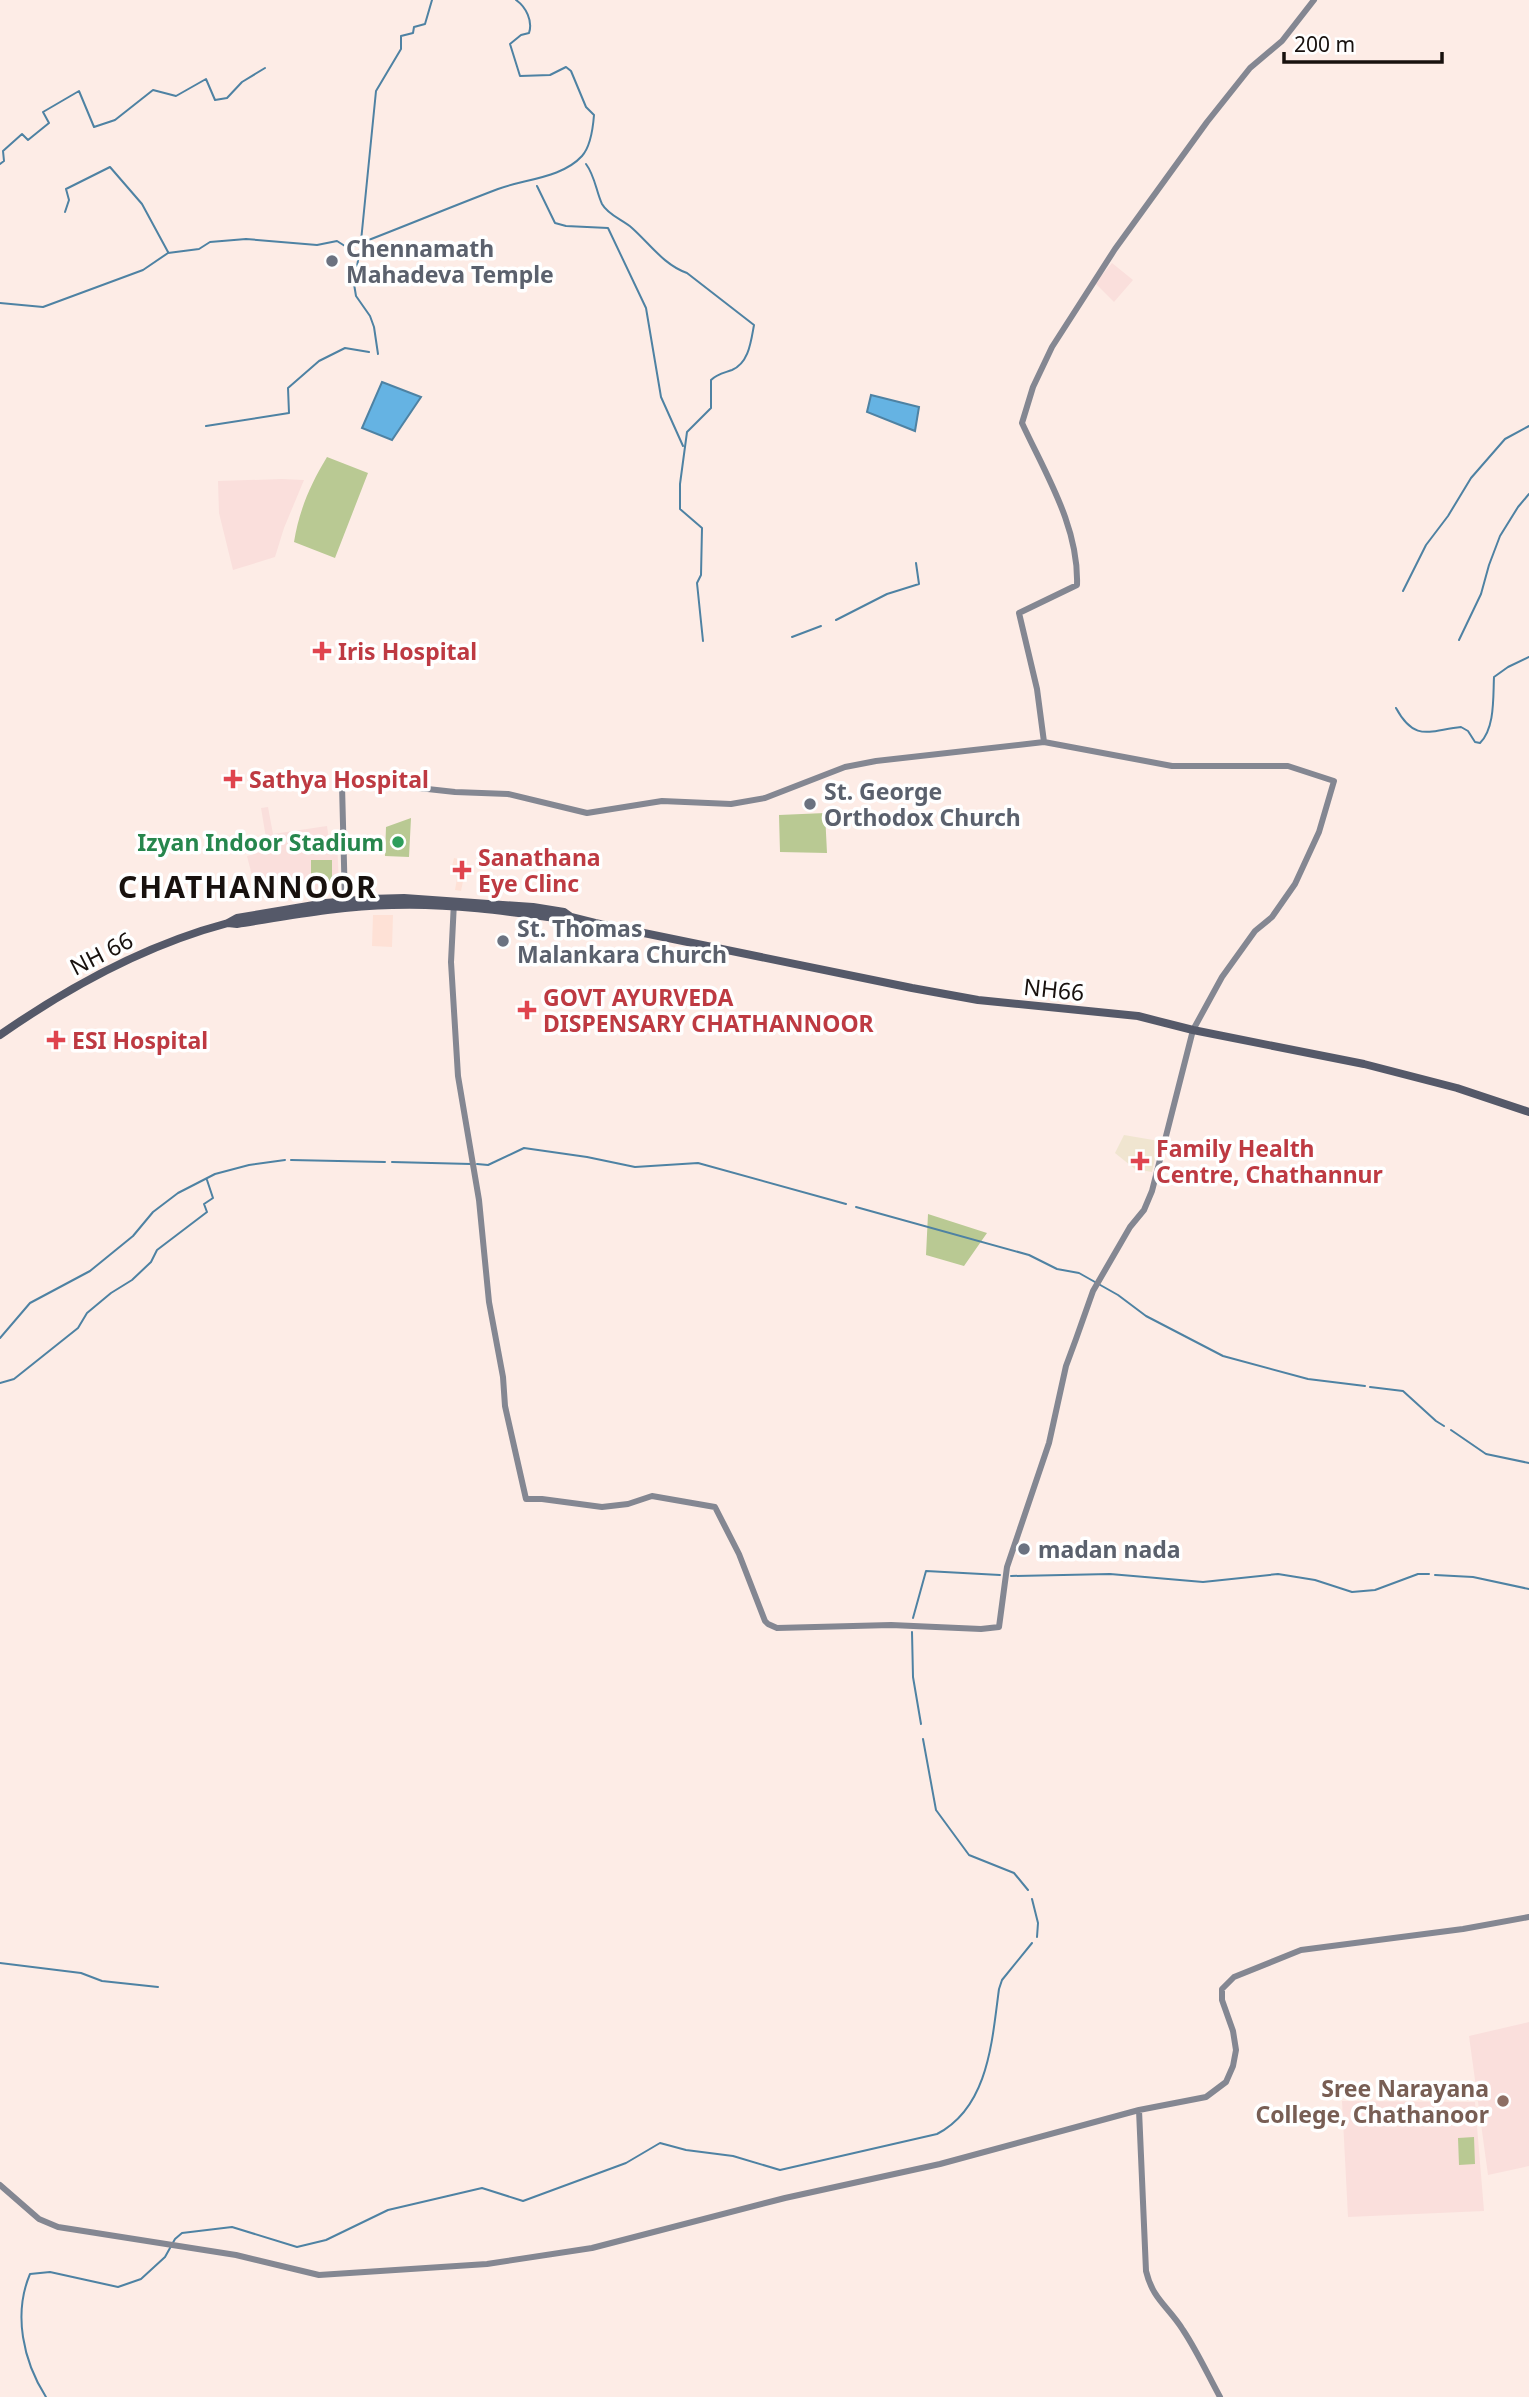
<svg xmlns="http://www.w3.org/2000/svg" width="1529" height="2397" font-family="'Noto Sans',sans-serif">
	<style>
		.built { fill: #fee1d6 }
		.education { fill: #fadfdc }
		.medical { fill: #f0e5d0 }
		.green { fill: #b9c993 }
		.water { fill: #65b3e3; stroke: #4e82a3; stroke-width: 2 }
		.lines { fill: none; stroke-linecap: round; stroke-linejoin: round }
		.stream { stroke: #4e82a3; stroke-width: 2 }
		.secondary { stroke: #848792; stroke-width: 6 }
		.highway { stroke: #555969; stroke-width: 8 }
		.worship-dot { fill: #6b7280; stroke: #fff; stroke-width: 2.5 }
		.health-dot { fill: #e0444e; stroke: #fff; stroke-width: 2.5 }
		.leisure-dot { fill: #2e9e5b; stroke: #fff; stroke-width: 2.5 }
		.education-dot { fill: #8d6e63; stroke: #fff; stroke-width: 2.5 }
		.labels { text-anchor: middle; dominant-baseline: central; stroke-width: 7; stroke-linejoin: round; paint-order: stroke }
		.worship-label { font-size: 23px; font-weight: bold; fill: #5b616d; stroke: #fff; text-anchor: start }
		.health-label { font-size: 23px; font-weight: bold; fill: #be3a42; stroke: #fff; text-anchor: start }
		.leisure-label { font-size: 23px; font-weight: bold; fill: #27864d; stroke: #fff; text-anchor: end }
		.street-label { font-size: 23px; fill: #18110e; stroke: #fff }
		.education-label { font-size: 23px; font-weight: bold; fill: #785e54; stroke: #fff; text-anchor: end }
		.district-label { font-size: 30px; font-weight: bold; letter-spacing: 2px; fill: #18110e; stroke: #fff }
	</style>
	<rect width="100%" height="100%" fill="#fdece6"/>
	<!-- built -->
	<path class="built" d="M454,858L467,861L461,891L455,890L458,873L451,871Z
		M373,915H393L392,947L372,946Z"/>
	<!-- education -->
	<path class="education" d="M1112,263L1133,280L1114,302L1095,283Z
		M282,479L304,480L284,528L275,557L233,570L219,513L218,481Z
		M268,807L273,834L327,826L329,840L337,839L339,886L258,899L247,856L268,850L261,808Z
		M1529,2022V2166L1488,2175L1469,2036Z
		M1342,2101L1475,2102L1484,2211L1348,2217Z"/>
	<!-- medical -->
	<path class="medical" d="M1124,1135L1159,1141L1152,1172L1135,1169L1115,1153Z"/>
	<!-- green -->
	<path class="green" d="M327,457L368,473L335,558L294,542C299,511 310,485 327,457Z
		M825,813L827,853L780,852L779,815Z
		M411,818L409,857L385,856L386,827Z
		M311,860H332V883H311Z
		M928,1214L987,1233L964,1266L926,1255Z
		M1474,2137L1475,2164L1459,2165L1458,2138Z"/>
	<!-- water -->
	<path class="water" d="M382,382L421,397L392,440L362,428Z
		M871,395L919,407L915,431L867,412Z"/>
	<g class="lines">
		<!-- stream -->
		<path class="stream" d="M0,164L4,161L3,151L22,134L28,140L49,123L43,112L79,91L94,127L115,120L153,90L176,96L206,79L215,100L227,98L242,82L265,68
			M586,164C595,176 596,191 602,204C608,215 623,220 632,228C650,244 664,265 687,273L754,325C751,341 749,363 732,370C724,373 717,374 711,380V408L687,432L680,484V509L702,528L701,575L697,583L703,641
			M537,186L555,223L566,226L608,228L646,308L661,397L683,446
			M65,212L69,200L66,189L110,167L142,204L168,252
			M361,241L376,91L401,49V36L413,33L414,27L425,24L432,0
			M360,249L354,284L356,296L370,316L374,327L378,354
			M0,303L43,307L143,270L168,253L199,249L210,242L246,239L317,245L337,241L348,248C398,229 448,208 498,189C525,179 562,178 582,156C591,146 593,128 594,115L586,107L571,71L566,67L550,75L520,76L510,44L521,35L529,33C533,21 526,7 516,0
			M206,426L289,413L288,388L319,361L345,348L369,352
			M1403,591L1426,545L1448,516L1471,478L1505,439L1529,426
			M836,620L887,594L919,584L916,563
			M792,637L821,626
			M1459,640L1481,594L1489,565L1500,536L1518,507L1529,494
			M1396,708C1415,743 1430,730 1461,727L1468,731L1475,742L1480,743C1495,728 1493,698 1494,677L1508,667L1529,657
			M291,1160L385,1162
			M392,1162L471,1164
			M477,1164L488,1165L524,1148L587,1157L635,1167L698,1163L846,1204
			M856,1207L1029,1255L1057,1269L1079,1273L1118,1295L1146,1316L1223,1356L1308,1379L1365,1386
			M0,1338L30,1303L90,1271L133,1236L153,1212L178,1193L215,1174L249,1165L285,1160
			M0,1383L14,1379L78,1328L87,1313L111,1293L132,1280L151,1262L157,1250L207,1212L204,1204L213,1198L207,1180
			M1370,1387L1403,1391L1436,1421L1444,1426
			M1451,1430L1486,1454L1529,1463
			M1435,1575L1473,1577L1529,1589
			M1011,1576L1110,1574L1203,1582L1278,1574L1315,1580L1352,1592L1375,1590L1418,1574H1429
			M913,1618L926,1571L1000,1575
			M912,1632L913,1677L921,1724
			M923,1739L936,1810L969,1855L1014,1873L1028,1890
			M1032,1899L1038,1923L1037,1937
			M0,1963L81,1973L102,1981L158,1987
			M46,2397C23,2361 13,2314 30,2274L50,2272L118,2287L141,2279L165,2257L175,2239L182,2233L232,2227L297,2247L326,2240L388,2210L482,2188L523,2201L626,2163L660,2143L686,2150L733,2156L780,2170L937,2134C989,2107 992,2040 999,1989L1002,1980L1032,1943"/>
		<!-- secondary -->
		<path class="secondary" d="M454,902L451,962L458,1076L479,1200L489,1302L503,1377L505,1406L526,1499H542L602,1507L628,1504L652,1496L715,1507L739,1554L765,1621L768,1624L777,1628L891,1625L981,1629L999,1627L1007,1567L1049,1443L1066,1366L1076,1339L1093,1291L1130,1227L1144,1210L1152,1191L1193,1030L1222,977L1255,931L1272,917L1295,884L1319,832L1334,781L1288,766H1172L1044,742
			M345,903L342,785H391L455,792L508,794L587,813L662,801L731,804L765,798L845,767L876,761L1044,742L1037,689L1019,613L1077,585C1079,527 1046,475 1022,423L1033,387L1052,347L1115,249L1207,122L1250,68L1282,41L1314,0
			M1139,2110L1146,2271C1153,2300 1168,2306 1183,2330C1197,2351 1208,2375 1220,2397
			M0,2185L39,2219L58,2227L236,2255L319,2275L487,2264L592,2248L785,2198L940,2164L1139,2110L1206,2097L1226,2082L1233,2066L1236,2050L1233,2031L1222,2000V1989L1234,1977L1301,1950L1463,1929L1529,1917"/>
		<!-- highway -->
		<path class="highway" d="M228,923L237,924C288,916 340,906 392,905C449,903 507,911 563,919L571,917
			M0,1035C70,986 145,945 228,923L237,918L326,903L369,899L404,898L533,907L564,912L571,917L595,923L912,988L978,1000L1138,1016L1193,1030L1364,1064L1457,1088L1529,1112"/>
	</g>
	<!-- markers -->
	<g class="worship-dot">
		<circle cx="332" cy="261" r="7"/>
		<circle cx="810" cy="804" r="7"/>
		<circle cx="503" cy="941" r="7"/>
		<circle cx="1024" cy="1549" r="7"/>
	</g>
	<g class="health-dot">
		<path d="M318.5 640.5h7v7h7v7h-7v7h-7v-7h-7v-7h7z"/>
		<path d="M229.5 768.5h7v7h7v7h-7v7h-7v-7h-7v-7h7z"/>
		<path d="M458.5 859.5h7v7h7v7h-7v7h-7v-7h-7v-7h7z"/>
		<path d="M523.5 999.5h7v7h7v7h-7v7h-7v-7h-7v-7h7z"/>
		<path d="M52.5 1029.5h7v7h7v7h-7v7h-7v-7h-7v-7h7z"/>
		<path d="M1136.5 1150.5h7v7h7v7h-7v7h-7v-7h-7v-7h7z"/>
	</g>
	<circle class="leisure-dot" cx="398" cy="842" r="7"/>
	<circle class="education-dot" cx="1503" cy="2101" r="7"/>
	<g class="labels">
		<!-- worship labels -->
		<g class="worship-label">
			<text x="346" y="248">Chennamath<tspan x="346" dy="26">Mahadeva Temple</tspan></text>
			<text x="824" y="791">St. George<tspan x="824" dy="26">Orthodox Church</tspan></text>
			<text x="517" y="928">St. Thomas<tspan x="517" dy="26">Malankara Church</tspan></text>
			<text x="1038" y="1549">madan nada</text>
		</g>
		<!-- health labels -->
		<g class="health-label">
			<text x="338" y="651">Iris Hospital</text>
			<text x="249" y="779">Sathya Hospital</text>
			<text x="478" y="857">Sanathana<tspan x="478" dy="26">Eye Clinc</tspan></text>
			<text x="543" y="997">GOVT AYURVEDA<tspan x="543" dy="26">DISPENSARY CHATHANNOOR</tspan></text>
			<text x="72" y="1040">ESI Hospital</text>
			<text x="1156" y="1148">Family Health<tspan x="1156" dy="26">Centre, Chathannur</tspan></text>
		</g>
		<!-- leisure labels -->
		<g class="leisure-label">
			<text x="384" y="842">Izyan Indoor Stadium</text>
		</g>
		<!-- street labels -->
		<g class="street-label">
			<text transform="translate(101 953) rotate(-27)">NH 66</text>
			<text transform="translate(1054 989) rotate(6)">NH66</text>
		</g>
		<!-- education labels -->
		<g class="education-label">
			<text x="1489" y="2088">Sree Narayana<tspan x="1489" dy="26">College, Chathanoor</tspan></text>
		</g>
		<!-- district labels -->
		<g class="district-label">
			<text x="248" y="886">CHATHANNOOR</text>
		</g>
	</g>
	<!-- scale -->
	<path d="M1284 52v10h158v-10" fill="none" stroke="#18110e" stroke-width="3.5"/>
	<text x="1294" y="52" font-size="21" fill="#18110e" stroke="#ffffff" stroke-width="5" paint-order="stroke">200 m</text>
</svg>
